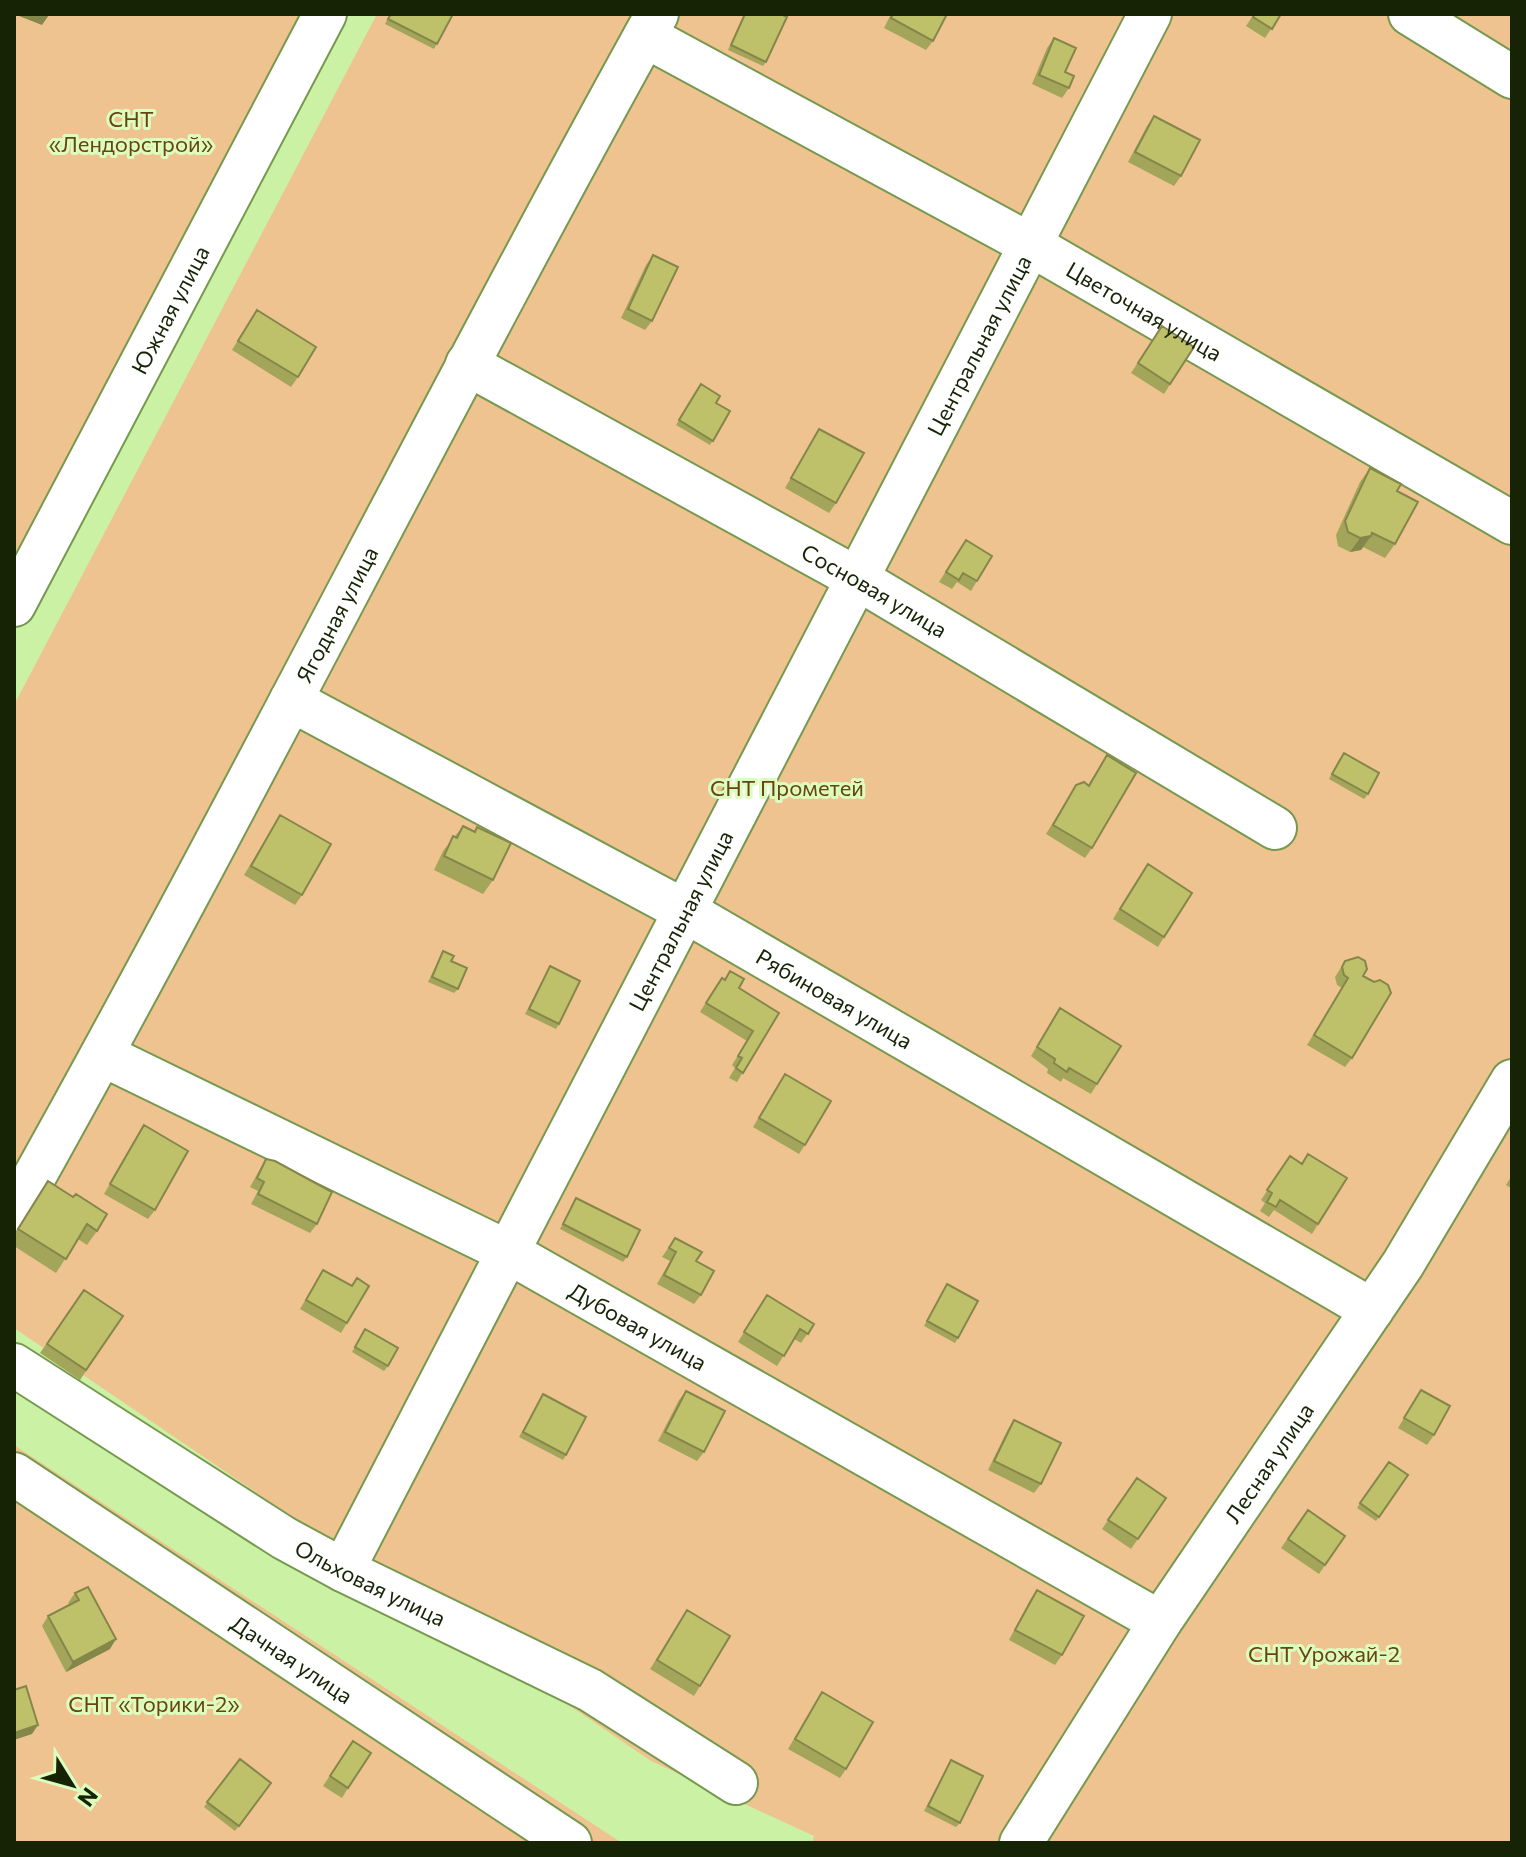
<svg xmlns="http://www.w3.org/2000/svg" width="1526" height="1857" font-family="Commissioner,sans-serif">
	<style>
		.green { fill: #efc390 }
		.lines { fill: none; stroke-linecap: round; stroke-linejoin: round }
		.minor-casing { stroke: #76994f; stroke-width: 46 }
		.minor { stroke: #fff; stroke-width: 42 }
		.wall { fill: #a3a55b }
		.shaded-wall { fill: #85864a }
		.building { fill: #bec06a; stroke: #85864a; stroke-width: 2 }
		.labels { text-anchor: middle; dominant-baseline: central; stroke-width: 6; stroke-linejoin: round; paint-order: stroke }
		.park-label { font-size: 22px; fill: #684412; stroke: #ddfdbe }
		.street-label { font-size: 22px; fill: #162305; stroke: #ddfdbe }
	</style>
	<rect width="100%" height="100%" fill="#cbf2a4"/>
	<!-- green -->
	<path class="green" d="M14,14H325L14,605Z
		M377,14H1512V1843H812L814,1836L651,1761L14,1328V705Z
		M14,1445L622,1843H14Z"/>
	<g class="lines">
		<defs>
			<g id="minor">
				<path d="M1410,14L1512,77"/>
				<path id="s1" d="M645,36L1031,245L1512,523"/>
				<path id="s2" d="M467,364L858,579L1275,828"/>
				<path id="s3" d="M14,605L325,14"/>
				<path id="s4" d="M291,700L685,911L1372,1310"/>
				<path id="s5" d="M103,1055L508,1252L1160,1622"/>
				<path id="s6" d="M14,1213C236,818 437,411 657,14"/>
				<path id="s7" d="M14,1365L284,1538L343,1570L590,1690L736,1783"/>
				<path id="s8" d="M14,1474L570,1843"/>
				<path id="s9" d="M343,1570L1150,14"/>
				<path id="s10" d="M1021,1843L1160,1622L1403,1264L1512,1081"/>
			</g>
		</defs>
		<!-- minor casing -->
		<use href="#minor" class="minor-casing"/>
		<!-- minor -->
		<use href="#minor" class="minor"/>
	</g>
	<!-- wall -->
	<path class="wall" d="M390,14H453L434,49L385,24Z
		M744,14H781L766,62L763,66L728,50Z
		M891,14H947L933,41L926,50L884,28Z
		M1254,14H1281L1265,38L1246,26Z
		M1054,38L1065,72L1069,88L1062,98L1032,84L1047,48Z
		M1154,116L1181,176L1174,186L1128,162L1147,126Z
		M653,255L652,321L645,330L621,318L646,265Z
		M257,310L298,377L291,387L232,350Z
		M1162,326L1194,347L1164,394L1131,373Z
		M701,384L716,403L730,411L710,445L676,425Z
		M819,429L836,503L829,513L785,488Z
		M1370,468L1397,491L1395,544L1385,558L1363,547L1361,550L1350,552L1338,546L1336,535L1360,482Z
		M966,540L977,581L971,591L957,582L952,589L939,582Z
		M1107,755L1092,848L1085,858L1046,834L1076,785H1088Z
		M1340,758L1368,794L1364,799L1329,779Z
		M280,815L302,895L295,905L244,875Z
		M463,826L474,831L477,827L493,880L483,894L434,870L443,851Z
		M1141,874L1164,937L1158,947L1113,919Z
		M443,951L451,961L458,989L454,993L428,982Z
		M1345,961L1363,976L1352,1058L1345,1067L1307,1045L1342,988L1337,985L1335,977Z
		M550,966L559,1024L556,1029L525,1014Z
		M715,988H739L779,1013L737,1082L729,1078L735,1068L732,1065L747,1041L700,1012Z
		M1060,1008L1097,1084L1091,1094L1063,1078L1061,1082L1047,1073L1048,1069L1031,1056Z
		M785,1074L805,1145L799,1154L753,1127Z
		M144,1125L155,1210L148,1219L104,1194Z
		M1308,1154L1318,1224L1312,1234L1274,1210L1269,1217L1260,1211L1265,1203L1261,1200L1290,1156L1302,1163Z
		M266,1159L317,1224L310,1233L251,1204L258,1191L250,1187L260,1169Z
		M1512,1175V1189L1506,1185Z
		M48,1181L97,1231L87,1245L78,1239L56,1273L14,1246V1234Z
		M576,1198L627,1257L623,1262L560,1229Z
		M675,1238L696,1261L701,1295L694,1304L657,1284L670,1261L662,1257Z
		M323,1270L351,1286L357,1278L347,1323L341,1333L300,1309Z
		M947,1284L958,1338L955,1343L924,1326Z
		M84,1290L123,1316L80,1380L40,1353Z
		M767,1295L814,1324L801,1343L794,1339L777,1366L738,1342Z
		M362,1334L388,1366L384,1371L352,1352Z
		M1421,1390L1434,1435L1427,1445L1398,1428Z
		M686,1391L704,1452L697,1461L658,1441L679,1400Z
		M543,1394L566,1455L563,1460L519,1437Z
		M1014,1420L1041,1484L1034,1493L988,1470L1008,1429Z
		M1408,1475L1376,1521L1357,1508L1360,1503Z
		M1137,1478L1166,1498L1131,1549L1102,1529Z
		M1308,1510L1345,1536L1319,1574L1281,1548Z
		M1037,1590L1062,1655L1055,1665L1009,1640L1030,1600Z
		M75,1593L110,1649L66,1672L42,1626L48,1616L70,1605L68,1603Z
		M687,1610L700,1686L694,1696L650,1669Z
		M822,1692L846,1769L840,1778L788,1749Z
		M353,1741L348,1788L342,1798L323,1786Z
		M240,1759L271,1783L235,1831L204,1807Z
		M951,1760L960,1823L956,1827L924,1811Z"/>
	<!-- shaded-wall -->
	<path class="shaded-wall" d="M14,14H46L49,15L42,25Z
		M1371,536L1361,550L1350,552L1360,538Z
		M116,1639L110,1649L66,1672L73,1662Z
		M38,1725L32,1734L14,1740V1733Z"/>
	<!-- building -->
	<path class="building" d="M391,14H453L437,44L388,19Z
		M745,14H781L787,17L766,62L731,45Z
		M893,14H947L933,41L891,18Z
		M1255,14H1281L1272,29L1253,17Z
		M1054,38L1076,48L1065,72L1074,76L1069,88L1039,75Z
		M1154,116L1200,140L1181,176L1135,152Z
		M653,255L678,267L652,321L628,309Z
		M257,310L316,347L298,377L238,341Z
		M1162,326L1194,347L1170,384L1138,363Z
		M701,384L720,396L716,403L730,411L713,441L679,420Z
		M819,429L864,453L836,503L791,478Z
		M1370,468L1401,484L1397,491L1418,502L1395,544L1372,533L1371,536L1360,538L1348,532L1345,521Z
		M966,540L992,556L977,581L963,573L959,580L946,572Z
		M1344,753L1379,773L1368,794L1332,774Z
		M1107,755L1136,773L1092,848L1053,825L1076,785L1084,782L1089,786Z
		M280,815L331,844L302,895L251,866Z
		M463,826L475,832L477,827L511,843L493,880L444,856L453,836L457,838Z
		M1148,864L1192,893L1164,937L1120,909Z
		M443,951L454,956L451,961L467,968L458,989L432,977Z
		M1358,957L1365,961L1367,969L1363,976L1374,982L1380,980L1388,985L1391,993L1352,1058L1314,1035L1348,978L1344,975L1342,967L1345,961Z
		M550,966L580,981L559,1024L529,1009Z
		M730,971L744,979L739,988L779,1013L743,1073L736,1068L742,1058L738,1056L753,1031L706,1003L722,978L725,980Z
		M1060,1008L1121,1046L1097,1084L1069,1068L1067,1072L1054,1063L1055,1059L1037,1047Z
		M785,1074L831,1101L805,1145L759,1118Z
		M144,1125L188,1151L155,1210L110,1184Z
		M1308,1154L1347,1178L1318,1224L1280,1200L1276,1207L1267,1202L1272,1193L1267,1190L1290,1156L1302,1164Z
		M266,1159L275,1161L332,1192L317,1224L258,1194L264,1182L257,1178Z
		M48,1181L73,1197L76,1194L107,1214L97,1231L87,1224L66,1259L18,1229Z
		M576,1198L640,1230L627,1257L563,1224Z
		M675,1238L702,1252L696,1261L714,1271L701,1295L664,1275L676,1252L669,1248Z
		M323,1270L352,1286L357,1278L369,1286L347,1323L306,1300Z
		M947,1284L978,1301L958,1338L927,1321Z
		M84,1290L123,1316L86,1370L47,1344Z
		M767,1295L814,1324L808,1334L800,1329L784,1356L744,1332Z
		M365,1329L398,1348L388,1366L355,1347Z
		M1421,1390L1450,1406L1434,1435L1404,1418Z
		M686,1391L725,1411L704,1452L665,1432Z
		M543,1394L586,1417L566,1455L523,1432Z
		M1014,1420L1061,1443L1041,1484L994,1461Z
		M1389,1462L1408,1475L1379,1517L1360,1503Z
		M1137,1478L1166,1498L1138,1539L1108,1520Z
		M1308,1510L1345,1536L1325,1565L1288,1539Z
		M88,1587L116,1639L73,1662L48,1616L79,1600L75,1593Z
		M1037,1590L1084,1616L1062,1655L1015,1630Z
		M687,1610L730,1636L700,1686L657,1660Z
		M26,1686L38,1725L14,1733V1690Z
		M822,1692L873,1722L846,1769L795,1739Z
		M353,1741L371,1753L348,1788L330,1776Z
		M240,1759L271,1783L239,1826L207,1802Z
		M951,1760L983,1776L960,1823L928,1806Z"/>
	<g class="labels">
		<!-- park labels -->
		<g class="park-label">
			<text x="131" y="118">СНТ<tspan x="131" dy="25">«Лендорстрой»</tspan></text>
			<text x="787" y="787">СНТ Прометей</text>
			<text x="1324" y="1653">СНТ Урожай-2</text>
			<text x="154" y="1703">СНТ «Торики-2»</text>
		</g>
		<!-- street labels -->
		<g class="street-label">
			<text stroke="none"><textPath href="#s3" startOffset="334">Южная улица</textPath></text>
			<text stroke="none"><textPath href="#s1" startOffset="570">Цветочная улица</textPath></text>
			<text stroke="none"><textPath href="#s9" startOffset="1380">Центральная улица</textPath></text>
			<text stroke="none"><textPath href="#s2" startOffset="466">Сосновая улица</textPath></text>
			<text stroke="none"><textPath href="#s6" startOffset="680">Ягодная улица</textPath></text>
			<text stroke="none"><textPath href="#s9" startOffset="732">Центральная улица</textPath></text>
			<text stroke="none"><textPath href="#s4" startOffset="620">Рябиновая улица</textPath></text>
			<text stroke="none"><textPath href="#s5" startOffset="600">Дубовая улица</textPath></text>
			<text stroke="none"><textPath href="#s10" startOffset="454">Лесная улица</textPath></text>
			<text stroke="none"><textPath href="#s7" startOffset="418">Ольховая улица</textPath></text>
			<text stroke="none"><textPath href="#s8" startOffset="334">Дачная улица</textPath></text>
		</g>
	</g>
	<!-- border -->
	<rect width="1526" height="1857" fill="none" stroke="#162305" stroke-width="32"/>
	<!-- north arrow -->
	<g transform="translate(72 1785) rotate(127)" stroke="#ddfdbe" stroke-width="6" paint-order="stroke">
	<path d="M0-6L14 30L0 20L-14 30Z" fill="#162305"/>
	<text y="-12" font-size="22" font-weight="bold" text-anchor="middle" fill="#162305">N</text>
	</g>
</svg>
